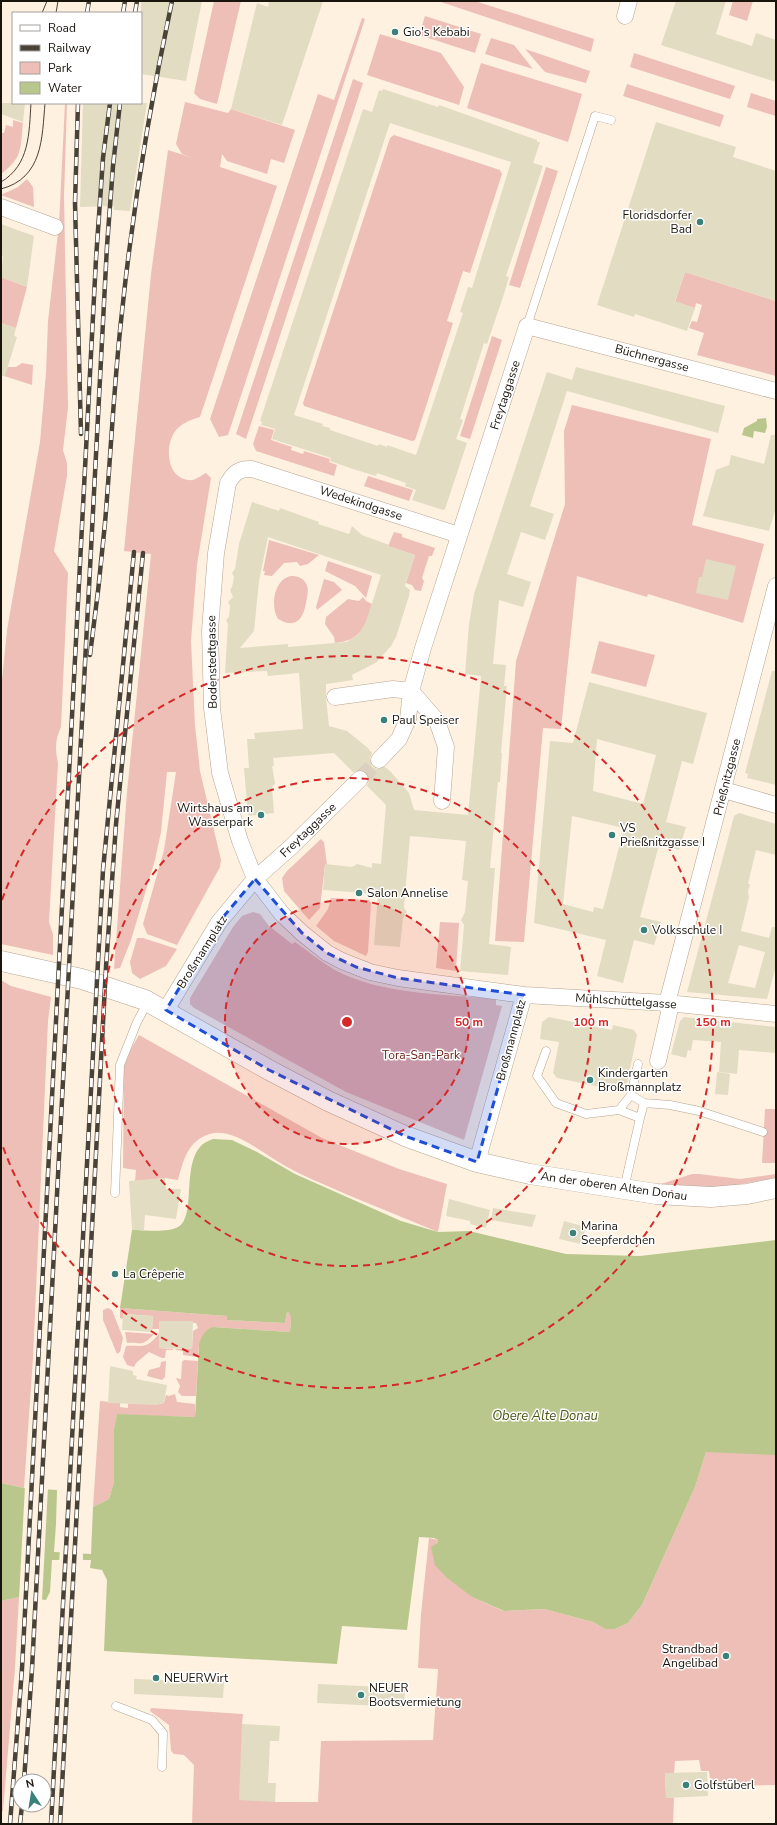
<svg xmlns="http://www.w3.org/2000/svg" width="777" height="1825" font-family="'Nunito Sans',sans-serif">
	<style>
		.green { fill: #eebfb6 }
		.water { fill: #b9c78d }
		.pier { fill: #fff1e0 }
		.building { fill: #e2dcc3; fill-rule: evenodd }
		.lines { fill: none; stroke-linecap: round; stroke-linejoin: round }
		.minor-tunnel { stroke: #dcd0c0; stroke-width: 16; stroke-dasharray: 16 8; stroke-linecap: butt }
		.service-casing { stroke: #b5a591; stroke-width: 9 }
		.minor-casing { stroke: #b5a591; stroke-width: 17 }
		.tertiary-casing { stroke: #b5a591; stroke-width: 21 }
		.service { stroke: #fff; stroke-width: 8 }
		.minor { stroke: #fff; stroke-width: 16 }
		.tertiary { stroke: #fff; stroke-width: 20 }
		.tram { stroke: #494238; stroke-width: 1 }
		.rail-casing { stroke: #494238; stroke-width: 4.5 }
		.rail { stroke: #fff; stroke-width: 3; stroke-dasharray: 9; stroke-linecap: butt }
		.marked { fill: #1d4ed8; fill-opacity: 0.2; stroke: #1d4ed8; stroke-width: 3; stroke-dasharray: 8 5; stroke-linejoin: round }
		.ring { fill: none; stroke: #d62828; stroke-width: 2; stroke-dasharray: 7 5 }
		.poi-dot { fill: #3a817a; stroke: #fff; stroke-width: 1.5 }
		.labels { text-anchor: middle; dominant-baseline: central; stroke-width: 3; stroke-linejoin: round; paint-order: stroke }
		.poi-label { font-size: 12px; fill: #19140c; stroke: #fff; text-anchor: start }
		.street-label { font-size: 12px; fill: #19140c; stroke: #fff }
		.park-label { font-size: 12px; fill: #6b2017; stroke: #fff }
		.water-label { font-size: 13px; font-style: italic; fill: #495515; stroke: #fff }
		.centre { fill: #d62828; stroke: #fff; stroke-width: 2 }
		.ring-label { font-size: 12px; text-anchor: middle; font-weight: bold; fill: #d62828; stroke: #fff; stroke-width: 3; stroke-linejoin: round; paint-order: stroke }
	</style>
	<rect width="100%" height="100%" fill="#fff1e0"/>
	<!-- green -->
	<path class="green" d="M214,1H241L217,104L200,99L194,93Z
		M438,1H475L594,39L591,52Z
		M733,1H753L747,21L729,15Z
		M425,16L481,34L475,53L419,35Z
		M362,18L365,19L228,435L219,437L210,419L318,94L334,100Z
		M380,34L441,53L464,87L459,105L367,75Z
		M491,38L514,45L533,69L485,54Z
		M525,49L590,71L586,83L545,72Z
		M634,53L735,86L730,99L630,67Z
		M481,63L582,94L568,142L467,108Z
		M353,79L363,83L246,439L236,434Z
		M627,84L724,115L720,127L623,96Z
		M751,93L776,101V116L747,107Z
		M185,102L228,113L231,109L295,130L284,163L271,159L267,174L227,161L222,154L220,167L277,186L200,417C193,419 184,422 178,428C164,441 165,478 189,480C195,481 200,476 206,473L211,478L197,565L191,641L195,725L200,771L221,860L220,867L177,945L147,934L143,924L164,850L176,772H167L161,832L155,860L131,940L120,968L114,969L127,792L151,554L124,551L151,274L168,150L193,158L182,154L176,144Z
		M65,103H67L64,196L68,408L63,450L67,463V476L54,551L68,573L61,727C55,740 55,749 58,763L49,922L53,934V955L1,944V690L7,630L40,442L46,373L48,321L59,224Z
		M13,120L23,123C20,150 23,157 1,174V133H4L6,125L13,127Z
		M394,135L500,170L502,174L470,273L463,271L447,321L453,323L416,437L415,440L412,441L304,406L303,403L390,138Z
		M546,167L558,171L520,288L509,285Z
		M27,179L33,187L34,207L1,195L18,187Z
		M685,272L776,301V376L697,355L704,333L689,328L692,321L697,322L702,305L696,303L695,308L675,302Z
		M1,277L27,287L16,328L1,323Z
		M492,336L502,340L470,439L460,436Z
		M22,363L33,365L32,385L1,375L8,367H16Z
		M572,405L711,439L692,525L764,544L743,623L648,594L647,597L577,576L561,729L543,728L524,942L495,941L516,661L565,504L564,431Z
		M259,426L274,430L271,440L292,447L291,450L303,454L304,451L330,459L329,462L337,465L334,476L256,451L253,444Z
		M368,476L413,490L409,501L364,486Z
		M394,532L402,534V537L435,548L432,556H429L422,578L424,581L421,591L415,590L412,585L406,583L415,555L388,546Z
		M269,540L319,555L308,564L300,566L297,562L284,563L272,576L264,575L265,571H263Z
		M328,561L372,576L366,598L355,586L325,571Z
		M291,576C296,576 302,577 305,582C310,588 307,596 306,603C303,620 295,629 278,619C270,606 274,579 291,576Z
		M324,579L334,582L342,590L317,610L316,607Z
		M363,597L366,601L372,604C365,627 362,640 335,643L334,637L325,624L326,617L348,599L359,601Z
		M599,641L655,655L646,687L591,673Z
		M321,839L324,842L327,865H325L320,908L309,920L284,891L282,878L287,871Z
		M331,898L369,900L371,903L368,952L366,956L334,941L316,926L328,909Z
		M253,912L260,914L269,926L292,944L295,942C308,951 321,962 335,970C382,995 444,994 496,999V1005L502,1006L464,1140L346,1092L194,1008L190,1004V998L233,927L242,916Z
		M440,922L459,923L456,971L436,968Z
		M137,938H143L177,949L166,966L140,979L132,973L130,962Z
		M1,980L11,986L51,997L48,1021L33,1358L24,1488L1,1483Z
		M139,1035L322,1138L399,1169L447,1184L438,1232C408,1220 378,1207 348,1195C324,1184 299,1175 277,1161C260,1151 235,1130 214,1133C189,1138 184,1158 178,1180L165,1178L135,1181L136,1170L123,1168L124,1066L131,1049Z
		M765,1109H776V1163H762Z
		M692,1174H699L740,1179L776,1174V1178L719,1188L661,1184Z
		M108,1308L112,1310L123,1338L120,1352L117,1354L103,1320V1310Z
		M120,1308L227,1316V1320L285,1323L287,1312H290L291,1318L290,1332L213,1327L199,1344L198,1357L183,1355V1351L176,1350L175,1349H192L193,1331L198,1328L196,1323L160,1321L159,1329H152L153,1316L124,1314L123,1319L120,1318Z
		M125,1332L154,1334C140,1349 141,1341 127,1343Z
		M159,1334V1348L173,1349V1350H166L165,1358H162L149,1352L136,1363L134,1367L127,1365L123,1357L126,1346C144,1345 145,1350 159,1334Z
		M184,1360L198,1361L196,1396H182L178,1392L180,1386L176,1378L181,1379L182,1362Z
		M166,1361L165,1377L162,1380L147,1376L149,1370L160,1367L161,1362Z
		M776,1373V1785L711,1786L709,1771H701L699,1760L675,1761L674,1773H665L666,1797L674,1798L673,1824H192L194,1765L184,1755L174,1754L171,1751L169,1725L150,1711L151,1708L243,1714L242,1724L275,1802H318L321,1741L433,1740L438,1669L418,1668L421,1614L429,1538L438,1540L436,1544L472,1597L503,1611L544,1609L593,1622L605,1629H615L628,1623L642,1605L695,1487L706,1452Z
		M175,1394L177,1402L195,1404V1417L117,1415L114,1429V1482L109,1499L93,1507L100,1401L120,1403V1407L128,1408V1404L148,1402L155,1405L164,1403L166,1395L169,1396Z
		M19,1597L15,1668L3,1811L1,1812V1601Z"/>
	<!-- water -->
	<path class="water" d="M766,418L767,427L765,433L754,431L753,438L742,435L744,428L757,421V419Z
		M213,1139L232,1140L257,1152L295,1174L401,1221L438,1232L469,1231L566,1254L640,1256L776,1240V1455L706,1452L695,1487L642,1605L628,1623L615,1629H605L593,1622L544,1609L504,1611L472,1597L446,1577L435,1565L431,1547L437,1543L438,1540L434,1538L419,1537L407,1630L342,1626L337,1664L104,1651L107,1580L102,1570L90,1568L91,1560H52L50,1592L46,1600L19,1597L1,1601V1483L24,1488L57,1490L56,1524L54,1552L91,1554L93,1507L109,1499L114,1482V1429L117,1414L195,1417L199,1344C202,1336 204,1330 213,1327L290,1332L291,1318L289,1312H287L285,1323L227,1320V1316L120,1308L132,1230C143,1230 168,1233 178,1227C196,1217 182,1167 200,1147C203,1143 208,1141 213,1139Z"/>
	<!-- pier -->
	<path class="pier" d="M25,1486L48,1487L42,1601L19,1599Z
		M60,1550L83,1552V1562H59Z"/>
	<!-- building -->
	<path class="building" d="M141,1H202L186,81L141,74Z
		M269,1H323L282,125L231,109L257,3L268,7Z
		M676,1H726L716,34L752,46L756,33L776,40V82L661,45Z
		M383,89L438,107L439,105L537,140V142H540L533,163L543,166L506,276L509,277L504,294L487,344L484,343L460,419L463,420L456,439L467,443L445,509L443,510L412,500L416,490L405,486L406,483L377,473L376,476L353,469L330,461L331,458L272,439L275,429L261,425L262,422L260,421L363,109L372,112L379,90L382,91ZM390,123L511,162L472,288L468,287L460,312L463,313L416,455L387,445V447L379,444L378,446L330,430V428L322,426L323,424L294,415Z
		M1,103H25L23,122L1,114Z
		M83,103H147L130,211L114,210V206L80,207Z
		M656,122L736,147L733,157L776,171V301L685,272L675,301L695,308L687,331L635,314L634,317L597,305Z
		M1,224L34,236L27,287L1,277L3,257L1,253Z
		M1,323L16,328L14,336L17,337L5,376H1Z
		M576,367L725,406L718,433L567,391L530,506L554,514L545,540L521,532L507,574L531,582L523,607L499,600L493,664L506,665L504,686H507L501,753H502L500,782H498L490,868H495L489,944L511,947L508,975L460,971L464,925L461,920L465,912L468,881L462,880L466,841L410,836L404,907L407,912L403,918L400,947L374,945L378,894L323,890L325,864L352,867L357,864L372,868V863L381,864L386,805L367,786L369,781L367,773L362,770L353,772L334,753L273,758L274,766H272L275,783L272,787L274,813L248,816L244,768H249L247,739H255L254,733L303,729L299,673L268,676L267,671L225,673L228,624L226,620L229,617L230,606L228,602L233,597L230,590L232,587L234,577L232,573L235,569L239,544L252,502L279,511L280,508L319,522L318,524L349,534L352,526L362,535L389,545L388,546L415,555L405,586L410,590L409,596L396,637L391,646L377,662L352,675L353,680L326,684V698L329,726L347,731L368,748L372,753L370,758L372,767L377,769L385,767L391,772L409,793L414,810L468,815L481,676L465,674L469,624L474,594L547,372L572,380ZM268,537L381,575L366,622L358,635L346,642L288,647V644L240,648L254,631L259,581Z
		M771,435H776V508L769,531L703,516L716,470L729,465L731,455L764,464Z
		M706,559L736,566L728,600L696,593L699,577H702Z
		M772,671H776V785L747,778L748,774L745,773Z
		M589,682L707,713L693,764L682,761L666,822L686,827L679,850L659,845L640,917L661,922L654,945L634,940L623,983L597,976L606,940L534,923L550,741L573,743ZM597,739L656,755L643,804L593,791ZM572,816L624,828L603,909L594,907L593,912L563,904Z
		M739,813L776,824V855L756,850L748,884H750L748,892L749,897L741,931L769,938L772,927H776V966L767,999L687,992L734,816ZM739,945L765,952L755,988L728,983Z
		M549,1017L612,1030L613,1025L634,1030L637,1035L626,1088L619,1091L557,1078L553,1073L559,1042L540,1039L542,1022Z
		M684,1017L776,1027V1053L739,1050L737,1074L719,1072L721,1042L693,1040L691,1051L688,1050L686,1058L671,1054L680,1021Z
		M717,1072L730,1074L728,1095L715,1094Z
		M165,1178L166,1189H181L176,1219L145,1215L144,1230H132L129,1181Z
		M449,1199L490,1210L486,1228L470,1224V1221L446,1216Z
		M493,1208L536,1215L532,1227L491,1220Z
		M564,1221L586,1227L581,1244L559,1239Z
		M123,1314L153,1316L152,1332L122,1330Z
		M159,1321H193L192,1349L159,1348Z
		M110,1366L133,1371V1375L137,1376L136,1379L167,1385L164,1403L156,1405L108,1403Z
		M134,1679L224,1682L223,1698L134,1694Z
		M318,1684L405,1688L404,1707L317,1703Z
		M242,1724L280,1726L279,1741H270L268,1783H276L275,1802L239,1800Z
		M707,1772L708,1796L666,1798L665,1773Z"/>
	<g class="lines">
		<!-- minor-tunnel -->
		<path class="minor-tunnel" d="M360,779L379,760"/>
		<defs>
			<path id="service" d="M527,326L595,116L611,120
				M546,1051L537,1076L556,1103L586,1114L619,1110L631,1095L644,1103L640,1118
				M631,1095L638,1064
				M644,1103L670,1105L699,1111L763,1132
				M619,1110L640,1118L624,1189
				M115,1193L120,1065L137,1022L148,1002
				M116,1706L152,1720L163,1733L162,1767"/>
			<path id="minor" d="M625,16L629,1
				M1,207L55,227
				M459,535L252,469C239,468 234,473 228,483L216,553L210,630L212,708L220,773L240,841L255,879L282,914L302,933L327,953L342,961L370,972L398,978L524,995L667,1003L776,1014
				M335,697L393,689L411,691L437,721L446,747L442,801
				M379,760L399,739L408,719L411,691L423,648L527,326L776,391
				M724,790L776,805
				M166,1010L219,922L255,879L291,847L360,779
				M658,1061L669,1013L667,1003L776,586
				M477,1162L524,995"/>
			<path id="tertiary" d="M1,961L82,979L145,1000L269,1070L328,1101L405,1136L477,1162L530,1174L656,1194L711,1197L747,1194L776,1188"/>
		</defs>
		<!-- service casing -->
		<use href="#service" class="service-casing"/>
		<!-- minor casing -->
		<use href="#minor" class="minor-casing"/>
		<!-- tertiary casing -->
		<use href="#tertiary" class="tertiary-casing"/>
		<!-- service -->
		<use href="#service" class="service"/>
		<!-- minor -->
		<use href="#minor" class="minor"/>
		<!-- tertiary -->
		<use href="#tertiary" class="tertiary"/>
		<!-- tram -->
		<path class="tram" d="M42,13L47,1
			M56,13L58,1
			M1,182C30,165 29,133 31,103
			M1,189C43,178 42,138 45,103"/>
		<defs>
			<path id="rail" d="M87,13L89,1
				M123,13L125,1
				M135,13L137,1
				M78,103L75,203L81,434
				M90,655C96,611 101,567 105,523C111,452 114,382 122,312C133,207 150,104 172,1
				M24,1781L32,1669L107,246L113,166L120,103
				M10,1824L22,1669L96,259L103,158L110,103
				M20,1824L22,1805
				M51,1824L103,870L134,552
				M60,1824L106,967L116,824L143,553"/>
		</defs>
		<!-- rail casing -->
		<use href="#rail" class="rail-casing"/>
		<!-- rail -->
		<use href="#rail" class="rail"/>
	</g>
	<!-- marked area -->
	<path class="marked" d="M255,879L302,933L327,953L356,967L398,978L524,995L477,1162L405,1136L269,1070L166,1010L219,922Z"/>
	<!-- distance rings -->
	<circle cx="347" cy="1022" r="122" fill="#d62828" fill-opacity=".12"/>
	<g class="ring">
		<circle cx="347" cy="1022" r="122"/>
		<circle cx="347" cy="1022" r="244"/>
		<path d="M2 900A366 366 0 1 1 2 1144"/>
	</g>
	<!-- markers -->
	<g class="poi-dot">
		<circle cx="395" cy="32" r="4"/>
		<circle cx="700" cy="222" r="4"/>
		<circle cx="384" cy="720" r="4"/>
		<circle cx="261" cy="815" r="4"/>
		<circle cx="612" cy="835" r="4"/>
		<circle cx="359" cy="893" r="4"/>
		<circle cx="644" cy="930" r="4"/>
		<circle cx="590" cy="1080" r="4"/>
		<circle cx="573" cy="1233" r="4"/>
		<circle cx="115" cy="1274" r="4"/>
		<circle cx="726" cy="1656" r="4"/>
		<circle cx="156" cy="1678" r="4"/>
		<circle cx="361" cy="1695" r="4"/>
		<circle cx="686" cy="1785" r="4"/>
	</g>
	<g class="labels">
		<!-- poi labels -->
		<g class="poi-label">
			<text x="403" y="32">Gio's Kebabi</text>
			<text x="692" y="215" text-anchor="end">Floridsdorfer<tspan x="692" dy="14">Bad</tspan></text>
			<text x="392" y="720">Paul Speiser</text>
			<text x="253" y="808" text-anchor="end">Wirtshaus am<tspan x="253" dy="14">Wasserpark</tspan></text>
			<text x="620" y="828">VS<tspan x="620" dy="14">Prießnitzgasse I</tspan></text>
			<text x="367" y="893">Salon Annelise</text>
			<text x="652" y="930">Volksschule I</text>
			<text x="598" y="1073">Kindergarten<tspan x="598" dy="14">Broßmannplatz</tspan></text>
			<text x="581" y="1226">Marina<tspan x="581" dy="14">Seepferdchen</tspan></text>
			<text x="123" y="1274">La Crêperie</text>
			<text x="718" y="1649" text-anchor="end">Strandbad<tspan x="718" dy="14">Angelibad</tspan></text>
			<text x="164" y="1678">NEUERWirt</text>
			<text x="369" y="1688">NEUER<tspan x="369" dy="14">Bootsvermietung</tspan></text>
			<text x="694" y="1785">Golfstüberl</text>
		</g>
		<!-- street labels -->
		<g class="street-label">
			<text transform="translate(652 358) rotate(15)">Büchnergasse</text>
			<text transform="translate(505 395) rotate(-72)">Freytaggasse</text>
			<text transform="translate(361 503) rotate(18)">Wedekindgasse</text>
			<text transform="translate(212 662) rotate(-91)">Bodenstedtgasse</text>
			<text transform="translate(727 777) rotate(-76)">Prießnitzgasse</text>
			<text transform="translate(308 830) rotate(-44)">Freytaggasse</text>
			<text transform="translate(202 952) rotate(-58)">Broßmannplatz</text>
			<text transform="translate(626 1001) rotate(4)">Mühlschüttelgasse</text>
			<text transform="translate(511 1040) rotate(-75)">Broßmannplatz</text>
			<text transform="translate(614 1186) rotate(8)">An der oberen Alten Donau</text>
		</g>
		<!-- park labels -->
		<g class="park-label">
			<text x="421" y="1055">Tora-San-Park</text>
		</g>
		<!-- water labels -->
		<g class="water-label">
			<text x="545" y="1416">Obere Alte Donau</text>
		</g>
	</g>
	<circle cx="347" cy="1022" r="6" class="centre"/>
	<g class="ring-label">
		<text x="469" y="1026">50 m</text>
		<text x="591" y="1026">100 m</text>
		<text x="713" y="1026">150 m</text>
	</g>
	<!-- border -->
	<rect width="777" height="1825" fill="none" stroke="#19140c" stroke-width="4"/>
	<!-- legend -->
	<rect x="12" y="12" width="130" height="92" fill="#ffffff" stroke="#a3a19e"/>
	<rect x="20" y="25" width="20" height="6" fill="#ffffff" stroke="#a3a19e"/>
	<text x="48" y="32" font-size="12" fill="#19140c">Road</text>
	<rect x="20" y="45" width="20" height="6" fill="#494238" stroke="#a3a19e"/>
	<text x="48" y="52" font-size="12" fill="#19140c">Railway</text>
	<rect x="20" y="62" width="20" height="12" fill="#eebfb6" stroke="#a3a19e"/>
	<text x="48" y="72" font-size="12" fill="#19140c">Park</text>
	<rect x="20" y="82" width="20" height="12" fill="#b9c78d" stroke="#a3a19e"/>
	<text x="48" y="92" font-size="12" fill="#19140c">Water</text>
	<!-- north arrow -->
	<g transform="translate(32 1793) rotate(348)"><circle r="19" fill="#ffffff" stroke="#a3a19e"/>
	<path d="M0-3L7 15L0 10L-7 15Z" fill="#3a817a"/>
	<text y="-6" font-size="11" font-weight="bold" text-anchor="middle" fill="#19140c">N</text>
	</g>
</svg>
